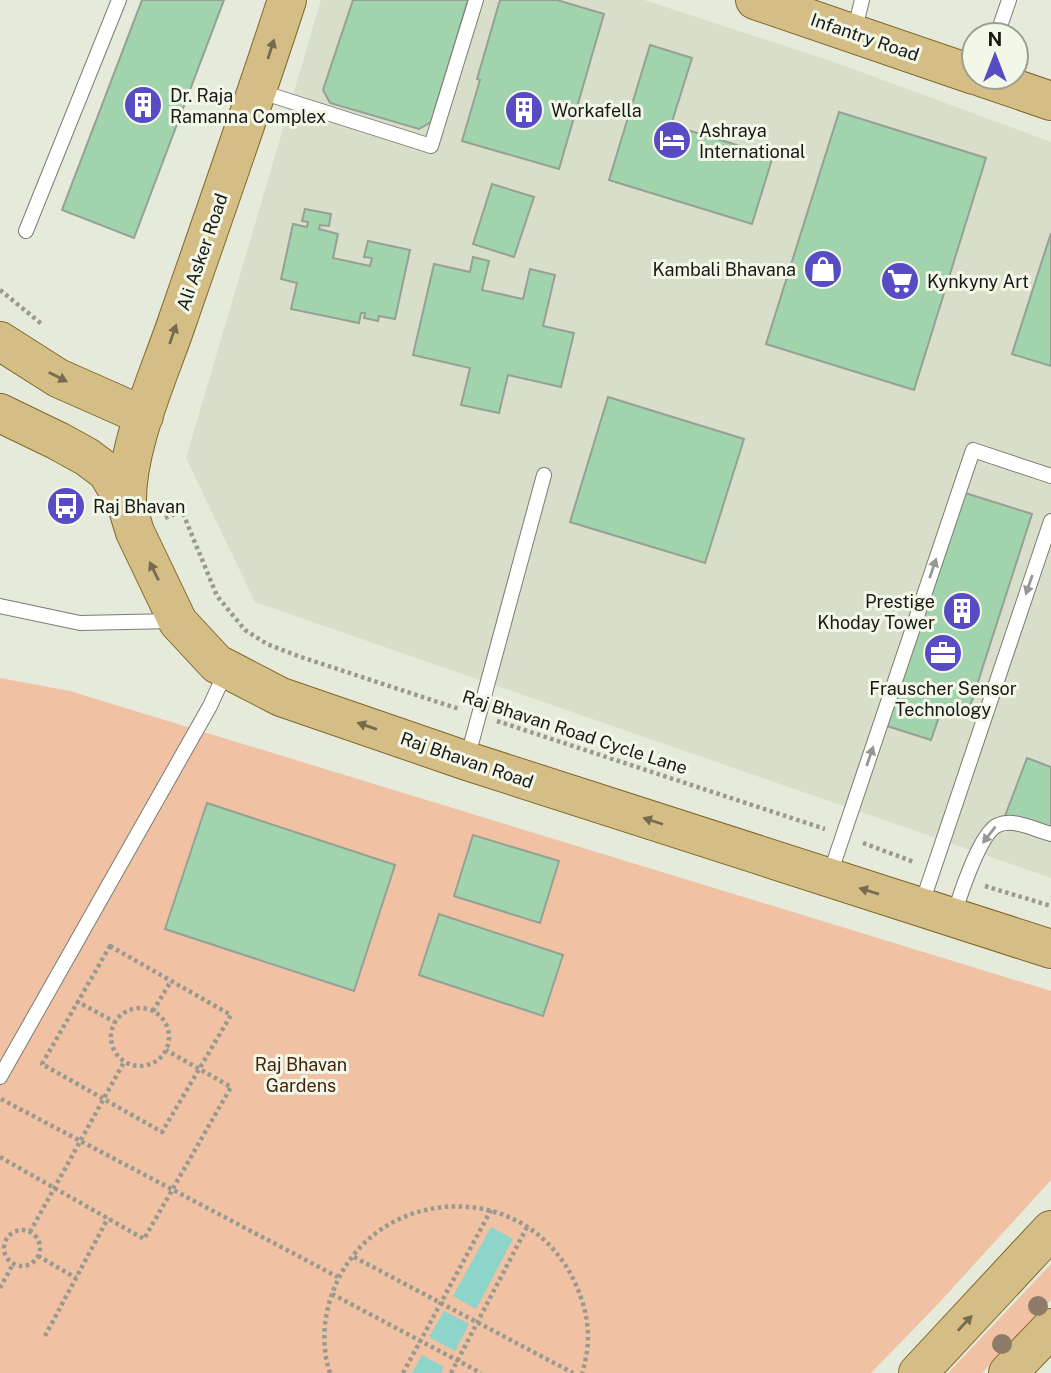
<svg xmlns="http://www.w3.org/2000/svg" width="1051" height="1373" font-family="'Public Sans',sans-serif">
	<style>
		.built { fill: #d8dec9 }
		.green { fill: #f0c1a3 }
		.water { fill: #8dd5ca }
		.building { fill: #a1d3ad; stroke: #95a197; stroke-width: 2 }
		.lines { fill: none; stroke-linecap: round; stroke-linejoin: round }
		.service-casing { stroke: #797d70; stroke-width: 16 }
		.primary-casing { stroke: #81682a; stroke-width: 40 }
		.path { stroke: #989a8f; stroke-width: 4.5; stroke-dasharray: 3.5 3.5; stroke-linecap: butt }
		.service { stroke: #fff; stroke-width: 14 }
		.primary { stroke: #d5be86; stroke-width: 38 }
		.tree { fill: #8d7d68 }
		.oneway { fill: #766c4d }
		.oneway2 { fill: #979895 }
		.labels { text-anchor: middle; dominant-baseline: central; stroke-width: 6; stroke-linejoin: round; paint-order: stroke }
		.street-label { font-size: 18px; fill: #181914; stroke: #f3f7e8 }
		.poi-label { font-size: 18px; fill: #181914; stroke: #f3f7e8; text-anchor: start }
		.park-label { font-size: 18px; fill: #45230a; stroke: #f3f7e8 }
	</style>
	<rect width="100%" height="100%" fill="#e6eadb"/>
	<!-- built -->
	<path class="built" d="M321,0H644L834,62L1051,142V878L255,602L186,458Z"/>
	<!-- green -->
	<path class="green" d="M0,678L70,691L1051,991V1180L938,1304L871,1373H0Z
		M1051,1264V1300L982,1373H948Z"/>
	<!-- water -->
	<path class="water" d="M491,1227L513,1239L476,1309L453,1296Z
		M444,1311L469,1324L455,1351L429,1337Z
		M422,1355L444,1367L441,1373H412Z"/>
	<!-- building -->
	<path class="building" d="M142,0H224L134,238L62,210Z
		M353,0H468L431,122L419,129L330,103L323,90Z
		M500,0H557L604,14L559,169L462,141L480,80L477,79Z
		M650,45L692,58L671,125L773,156L752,224L609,180Z
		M839,112L986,158L914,390L766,344Z
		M492,184L534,197L514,257L473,244Z
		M305,209L331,214L329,226L320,225L319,229L338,234L333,258L370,266L372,258L364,257L368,241L410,250L395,319L379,316L378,321L364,318L365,313H361L359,323L291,309L297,283L281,279L293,224L307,227L308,222L302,221Z
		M1051,233V366L1012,354Z
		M473,257L489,261L482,290L523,299L530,269L555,275L543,326L574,333L561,387L508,375L499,413L461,405L470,368L413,355L434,264L470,272Z
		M608,397L744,439L705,563L570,522Z
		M962,492L1032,514L967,716L942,708L931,740L887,726Z
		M1027,758L1051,767V829L1005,816Z
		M207,803L395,865L354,991L165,929Z
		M473,835L559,861L540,923L454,896Z
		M439,914L563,955L543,1016L419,975Z"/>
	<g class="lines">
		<defs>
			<path id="service" d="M854,32L862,0
				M997,35L1009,0
				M258,91L431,146L476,0
				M26,231L119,0
				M0,606L80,623L174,621
				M467,759L544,475
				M829,877L973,450L1051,476
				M921,906L1051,521
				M953,918C959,898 980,832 998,825C1014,818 1035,830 1051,834
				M0,1077L210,706L226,671"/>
			<path id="primary" d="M755,0L974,75
				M981,77L1051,101
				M0,341L58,378L144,416
				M0,413L58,441L87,457L107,472L127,506L135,532L178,622L217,664L227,669L281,697L467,761L1051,949
				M127,506C125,448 158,378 177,322C214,215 252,108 287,0
				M918,1373L1051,1230
				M1008,1373L1051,1328"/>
		</defs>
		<!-- service casing -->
		<use href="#service" class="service-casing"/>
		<!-- primary casing -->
		<use href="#primary" class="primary-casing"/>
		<!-- path -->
		<path class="path" d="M0,290L43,325
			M165,518L182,511L217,596L245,630L267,644L298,656L459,709
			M497,721L825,829
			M863,843L914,862
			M985,886L1051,906
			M110,946L231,1015L162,1132L42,1064Z
			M76,1001L115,1022
			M111 1037a29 29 0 1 1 58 0a29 29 0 1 1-58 0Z
			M153,1011L171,981
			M1,1099L338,1277
			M0,1157L144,1239L231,1087L166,1050
			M4 1248a18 18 0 1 1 36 0a18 18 0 1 1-36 0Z
			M30,1232L124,1062
			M38,1256L76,1278
			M354,1257L573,1373
			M0,1288L13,1264
			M332,1294L481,1373
			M45,1336L108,1218
			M330,1373C322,1349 323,1323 330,1300C366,1183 527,1173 576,1285C589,1314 592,1342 582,1373
			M403,1373L491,1210
			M451,1373L527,1227"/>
		<!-- service -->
		<use href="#service" class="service"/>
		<!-- primary -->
		<use href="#primary" class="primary"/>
	</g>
	<!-- trees -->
	<g class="tree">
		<circle cx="1038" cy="1306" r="10"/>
		<circle cx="1002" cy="1344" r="10"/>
	</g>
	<!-- one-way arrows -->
	<defs><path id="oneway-solid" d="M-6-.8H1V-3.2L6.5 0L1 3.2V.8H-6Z" transform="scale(1.75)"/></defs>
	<g class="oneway">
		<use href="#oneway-solid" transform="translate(271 49) rotate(-72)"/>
		<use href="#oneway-solid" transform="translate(173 334) rotate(-71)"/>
		<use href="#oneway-solid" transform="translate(58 377) rotate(27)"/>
		<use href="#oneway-solid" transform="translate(154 571) rotate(-116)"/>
		<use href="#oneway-solid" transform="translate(367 726) rotate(-161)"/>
		<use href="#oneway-solid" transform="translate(653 821) rotate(-162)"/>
		<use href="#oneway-solid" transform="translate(869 891) rotate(-163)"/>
		<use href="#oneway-solid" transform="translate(965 1323) rotate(-47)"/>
	</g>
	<g class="oneway2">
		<use href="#oneway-solid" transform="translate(933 568) rotate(-71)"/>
		<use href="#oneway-solid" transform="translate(1029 585) rotate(109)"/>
		<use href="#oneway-solid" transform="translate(870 756) rotate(-71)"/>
		<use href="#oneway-solid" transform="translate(989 835) rotate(128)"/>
	</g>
	<!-- icons -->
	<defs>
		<symbol id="building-disc" viewBox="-11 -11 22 22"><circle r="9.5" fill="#574cc4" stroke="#f3f7e8"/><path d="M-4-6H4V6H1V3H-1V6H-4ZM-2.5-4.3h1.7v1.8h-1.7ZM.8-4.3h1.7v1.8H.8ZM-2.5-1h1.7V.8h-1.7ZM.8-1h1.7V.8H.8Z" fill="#fff"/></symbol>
		<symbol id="hotel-disc" viewBox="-11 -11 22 22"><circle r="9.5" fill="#574cc4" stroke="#f3f7e8"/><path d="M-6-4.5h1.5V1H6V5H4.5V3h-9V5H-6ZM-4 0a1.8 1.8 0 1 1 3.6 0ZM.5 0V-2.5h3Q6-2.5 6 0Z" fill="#fff"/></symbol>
		<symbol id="shop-disc" viewBox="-11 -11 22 22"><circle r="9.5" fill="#574cc4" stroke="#f3f7e8"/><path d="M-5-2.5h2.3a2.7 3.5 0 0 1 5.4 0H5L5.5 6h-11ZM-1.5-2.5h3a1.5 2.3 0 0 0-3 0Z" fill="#fff"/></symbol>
		<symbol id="supermarket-disc" viewBox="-11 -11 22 22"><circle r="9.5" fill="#574cc4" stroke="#f3f7e8"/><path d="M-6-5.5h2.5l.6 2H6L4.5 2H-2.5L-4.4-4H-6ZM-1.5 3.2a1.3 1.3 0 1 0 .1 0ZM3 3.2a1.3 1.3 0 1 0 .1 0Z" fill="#fff"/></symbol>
		<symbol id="bus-disc" viewBox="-11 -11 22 22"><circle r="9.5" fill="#574cc4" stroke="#f3f7e8"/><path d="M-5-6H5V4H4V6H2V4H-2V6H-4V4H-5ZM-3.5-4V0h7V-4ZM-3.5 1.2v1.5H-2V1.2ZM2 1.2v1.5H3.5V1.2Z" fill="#fff"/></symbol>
		<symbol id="office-disc" viewBox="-11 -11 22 22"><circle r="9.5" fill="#574cc4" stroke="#f3f7e8"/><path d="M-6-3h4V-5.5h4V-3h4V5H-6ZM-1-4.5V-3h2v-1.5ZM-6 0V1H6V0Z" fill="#fff"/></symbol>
	</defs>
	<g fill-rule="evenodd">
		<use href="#building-disc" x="121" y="83" width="44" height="44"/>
		<use href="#building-disc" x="502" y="88" width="44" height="44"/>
		<use href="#hotel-disc" x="650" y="118" width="44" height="44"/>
		<use href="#shop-disc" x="801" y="247" width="44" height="44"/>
		<use href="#supermarket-disc" x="878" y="259" width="44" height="44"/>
		<use href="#bus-disc" x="44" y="484" width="44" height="44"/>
		<use href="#building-disc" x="940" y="589" width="44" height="44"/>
		<use href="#office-disc" x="921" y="631" width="44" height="44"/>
	</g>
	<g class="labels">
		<!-- street labels -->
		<g class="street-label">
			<text transform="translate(865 37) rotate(19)">Infantry Road</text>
			<text transform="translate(202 252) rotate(-71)">Ali Asker Road</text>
			<text transform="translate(575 732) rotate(18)">Raj Bhavan Road Cycle Lane</text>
			<text transform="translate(467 760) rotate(19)">Raj Bhavan Road</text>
		</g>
		<!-- poi labels -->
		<g class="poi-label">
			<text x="170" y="95">Dr. Raja<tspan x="170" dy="21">Ramanna Complex</tspan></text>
			<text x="551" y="110">Workafella</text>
			<text x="699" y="130">Ashraya<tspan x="699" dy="21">International</tspan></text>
			<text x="796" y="269" text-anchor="end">Kambali Bhavana</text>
			<text x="927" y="281">Kynkyny Art</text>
			<text x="93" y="506">Raj Bhavan</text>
			<text x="935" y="601" text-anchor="end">Prestige<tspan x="935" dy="21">Khoday Tower</tspan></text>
			<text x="943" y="688" text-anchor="middle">Frauscher Sensor<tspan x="943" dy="21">Technology</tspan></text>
		</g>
		<!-- park labels -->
		<g class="park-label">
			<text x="301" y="1064">Raj Bhavan<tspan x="301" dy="21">Gardens</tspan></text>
		</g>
	</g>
	<!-- north arrow -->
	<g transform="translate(995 56)"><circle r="33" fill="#f3f7e8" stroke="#9b9e93" stroke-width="2"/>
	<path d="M0-5L12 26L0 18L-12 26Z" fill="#574cc4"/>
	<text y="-10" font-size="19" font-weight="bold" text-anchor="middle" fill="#181914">N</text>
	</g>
</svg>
